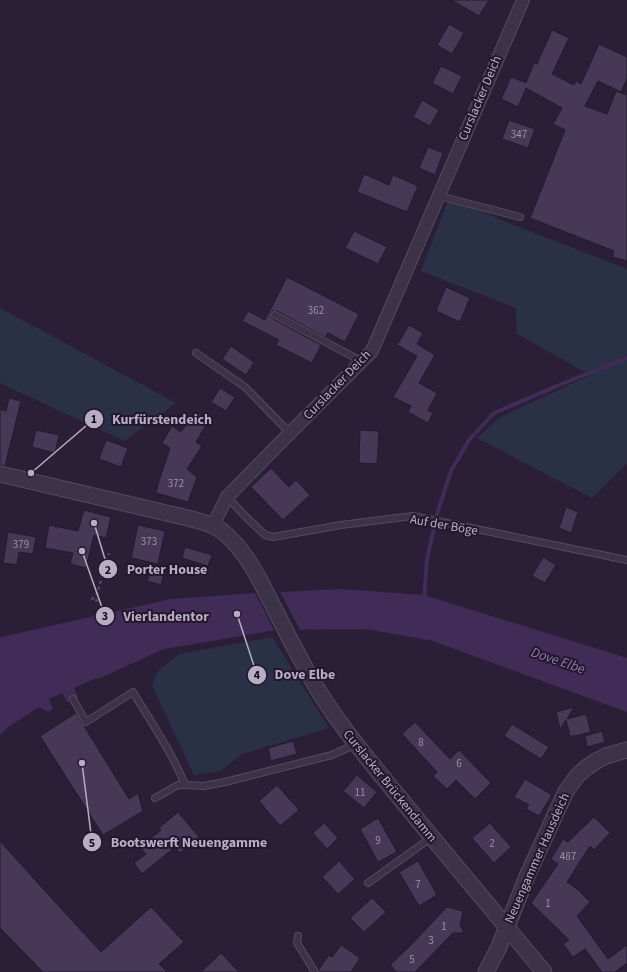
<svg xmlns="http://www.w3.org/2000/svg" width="627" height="972" font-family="'Source Sans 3',sans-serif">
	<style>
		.green { fill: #2a3046 }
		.water { fill: #412b57 }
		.pier { fill: #2b1f38 }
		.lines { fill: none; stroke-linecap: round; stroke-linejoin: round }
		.stream { stroke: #412b57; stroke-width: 4 }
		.building { fill: #463856; stroke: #241a2f }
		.service-casing { stroke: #554a60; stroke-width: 8 }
		.minor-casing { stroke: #554a60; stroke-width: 14 }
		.tertiary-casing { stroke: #554a60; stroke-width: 17 }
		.path { stroke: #4b4a61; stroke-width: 2.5; stroke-dasharray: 3 3; stroke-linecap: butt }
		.service { stroke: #3d3348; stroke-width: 6 }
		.minor { stroke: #3d3348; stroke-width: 12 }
		.tertiary { stroke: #3d3348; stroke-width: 15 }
		.labels { text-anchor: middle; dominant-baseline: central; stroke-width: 4; stroke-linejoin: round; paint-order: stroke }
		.number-label { font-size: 11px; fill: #9c90a9 }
		.street-label { font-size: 13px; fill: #b9adc5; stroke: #22182d }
		.water-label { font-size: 14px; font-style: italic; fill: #967bb3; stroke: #22182d }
		.leader { fill: none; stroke: #b9adc5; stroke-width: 1.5 }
		.callout-dot { fill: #b9adc5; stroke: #22182d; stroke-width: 1.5 }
		.mark-label { font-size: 12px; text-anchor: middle; font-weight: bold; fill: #111 }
		.callout-label { font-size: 14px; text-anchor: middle; font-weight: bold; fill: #b9adc5; stroke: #22182d; stroke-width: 4; stroke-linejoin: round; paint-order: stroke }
	</style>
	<rect width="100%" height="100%" fill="#2b1f38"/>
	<!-- green -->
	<path class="green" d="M449,198L511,224L627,269V463L592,498L477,438L500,417L591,375L517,334L516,308L421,271Z
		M0,308L176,403L124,441L0,383Z
		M272,637L329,728L242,754L221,771L194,775L152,686L157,672L179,654Z"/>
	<!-- water -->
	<path class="water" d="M341,589L424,595L627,658V712L433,641L367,629L277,630L164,649L98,679L96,678L74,688L78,697L67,702L62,693L49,699L53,709L48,712L39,707L8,727L0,735V638L1,637L171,599L257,593Z"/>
	<!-- pier -->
	<path class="pier" d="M279,590L301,632H275L254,591Z"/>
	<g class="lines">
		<!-- stream -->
		<path class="stream" d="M437,514L451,471L469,440L494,413L564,383L627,358
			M424,599L427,559L434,528"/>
	</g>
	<!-- building -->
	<path class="building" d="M451,0H489L479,16Z
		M449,24L464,33L452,54L437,45Z
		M552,30L569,38L552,74L574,85L576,81L581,84L599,44L627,57V79L621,92L598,81L585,106L607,114L616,91L627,95V261L612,257L614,251L530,218L565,130L553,124L562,108L526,88L518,107L501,99L511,77L526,83L534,63L537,64Z
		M441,66L462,76L453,94L432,83Z
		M422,100L439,110L430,126L413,117Z
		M509,120L535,129L528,148L502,139Z
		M428,147L443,153L435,175L419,168Z
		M364,174L389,185L393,175L418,186L407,212L357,192Z
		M354,231L387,247L378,264L345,248Z
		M287,277L359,314L345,342L328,333L325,337L277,311H272L271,316L273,319L321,345L312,363L276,345L279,340L242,321L248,311L265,320Z
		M446,287L470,298L460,322L436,311Z
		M409,325L423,333L417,344L435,355L419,383L437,393L428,410L433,413L428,423L408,412L411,406L393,397L417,356L397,345Z
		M231,346L254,362L246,375L222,359Z
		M220,388L235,397L226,411L211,402Z
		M9,398L21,401L5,466L0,465V409L6,411Z
		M195,411L209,420L196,442L202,446L187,469L197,477L188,502L156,493L158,484L170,448L162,443L172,426L181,432Z
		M36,430L59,435L55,453L32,447Z
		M360,430L379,431L377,464L359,463Z
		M106,440L128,448L121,467L99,459Z
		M271,468L289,487L296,480L310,495L283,520L251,487Z
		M566,507L578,512L571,533L559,528Z
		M84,510L111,517L106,538L94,535L86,568L70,564L73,553L45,548L49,525L78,531Z
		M138,525L165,531L158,564L131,558Z
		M8,532L36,537L33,554L19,552L17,565L3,563Z
		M185,547L212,555L208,566L182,558Z
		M543,557L556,565L545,583L532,576Z
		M151,569L164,573L161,585L147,581Z
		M574,707L567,719L586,714L591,732L575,736H570L566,720L560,729L556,712Z
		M76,713L129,799L138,793L143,811L103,835L40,736Z
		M415,722L450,759L459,750L491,783L475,799L456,780L447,789L433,776L437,772L402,734Z
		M512,724L549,747L541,759L504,736Z
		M602,731L605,742L587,747L585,736Z
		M293,741L297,754L271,761L268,748Z
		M357,775L377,792L364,808L343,791Z
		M525,779L552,795L539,816L526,809L529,805L514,797Z
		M277,785L299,810L280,826L259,801Z
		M178,812L199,837L180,853L175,847L142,874L134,863L146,854L140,847L161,830L159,828Z
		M594,817L610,833L594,850L590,846L567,882L578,890L590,902L577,916L608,959L627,945V963L615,972H602L585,949L573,957L563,944L569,940L531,903L558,864L551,859L563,839L568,842Z
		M378,818L397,852L378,862L360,829Z
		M324,823L338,838L327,849L313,833Z
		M490,823L511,847L494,863L472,838Z
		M0,841L55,902L101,952L151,907L184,942L159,964L167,972H43L0,928Z
		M339,861L355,879L338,894L322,877Z
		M418,861L437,895L419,906L399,872Z
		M372,898L386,912L364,932L350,918Z
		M447,907L463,911L460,925L464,933H453L415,972H397L390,965L410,946Z
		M341,945L360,958L351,972H319V969L329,955L332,957Z
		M221,953L239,972H201Z"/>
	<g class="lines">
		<defs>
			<path id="service" d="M439,196L520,217
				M275,315L361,361
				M196,353L245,387L290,433
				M227,497L247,518L265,535L273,537L341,525L413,516L627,560
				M73,699L86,722L133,692C151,722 172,752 185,785
				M155,798L178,785H185L204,786L225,782L332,755L356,744
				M368,883L432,837
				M298,936L297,943L315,972"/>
			<path id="minor" d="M213,525L227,497L272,451L372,351L523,0"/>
			<path id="tertiary" d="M0,474L192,519C202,522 213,524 222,531C246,550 260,580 273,606C284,628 296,651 308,673C333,718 366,757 399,797C447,856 496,914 544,972
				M486,972L498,949L528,874L566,791L578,775L587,767L598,760L606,756L627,750"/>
		</defs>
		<!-- service casing -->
		<use href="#service" class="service-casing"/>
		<!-- minor casing -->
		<use href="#minor" class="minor-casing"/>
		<!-- tertiary casing -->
		<use href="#tertiary" class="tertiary-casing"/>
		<!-- path -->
		<path class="path" d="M98,601L92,599L97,594L109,553"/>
		<!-- service -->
		<use href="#service" class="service"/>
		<!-- minor -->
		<use href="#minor" class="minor"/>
		<!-- tertiary -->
		<use href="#tertiary" class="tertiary"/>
	</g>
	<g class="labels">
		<!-- number labels -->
		<g class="number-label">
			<text x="519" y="134">347</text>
			<text x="316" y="310">362</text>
			<text x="176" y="483">372</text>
			<text x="149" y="541">373</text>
			<text x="21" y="544">379</text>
			<text x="421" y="742">8</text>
			<text x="459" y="763">6</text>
			<text x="360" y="792">11</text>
			<text x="378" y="840">9</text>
			<text x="492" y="843">2</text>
			<text x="568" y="856">487</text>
			<text x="418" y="884">7</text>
			<text x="548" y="903">1</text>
			<text x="444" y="926">1</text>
			<text x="431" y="940">3</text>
			<text x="412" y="959">5</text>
		</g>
		<!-- street labels -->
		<g class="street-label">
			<text transform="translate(480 98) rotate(-67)">Curslacker Deich</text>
			<text transform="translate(337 385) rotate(-46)">Curslacker Deich</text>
			<text transform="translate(444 525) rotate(10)">Auf der Böge</text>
			<text transform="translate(390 786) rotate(51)">Curslacker Brückendamm</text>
			<text transform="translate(537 858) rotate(-66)">Neuengammer Hausdeich</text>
		</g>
		<!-- water labels -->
		<g class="water-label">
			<text transform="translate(558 661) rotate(19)">Dove Elbe</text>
		</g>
	</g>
	<!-- callouts -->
	<path class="leader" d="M31 473L94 419M94 523L108 569M82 551L105 616M237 614L257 675M82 763L92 842"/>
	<g class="callout-dot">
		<circle cx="31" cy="473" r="4"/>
		<circle cx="94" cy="523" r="4"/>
		<circle cx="82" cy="551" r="4"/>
		<circle cx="237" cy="614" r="4"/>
		<circle cx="82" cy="763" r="4"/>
		<circle cx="94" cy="419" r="10"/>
		<circle cx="108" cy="569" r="10"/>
		<circle cx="105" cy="616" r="10"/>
		<circle cx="257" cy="675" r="10"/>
		<circle cx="92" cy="842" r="10"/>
	</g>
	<g class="mark-label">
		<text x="94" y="423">1</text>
		<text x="108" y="574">2</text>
		<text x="105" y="620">3</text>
		<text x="257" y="679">4</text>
		<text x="92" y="847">5</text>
	</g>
	<g class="callout-label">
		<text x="162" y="424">Kurfürstendeich</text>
		<text x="167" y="574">Porter House</text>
		<text x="166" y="621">Vierlandentor</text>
		<text x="305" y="679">Dove Elbe</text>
		<text x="189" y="847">Bootswerft Neuengamme</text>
	</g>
</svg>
